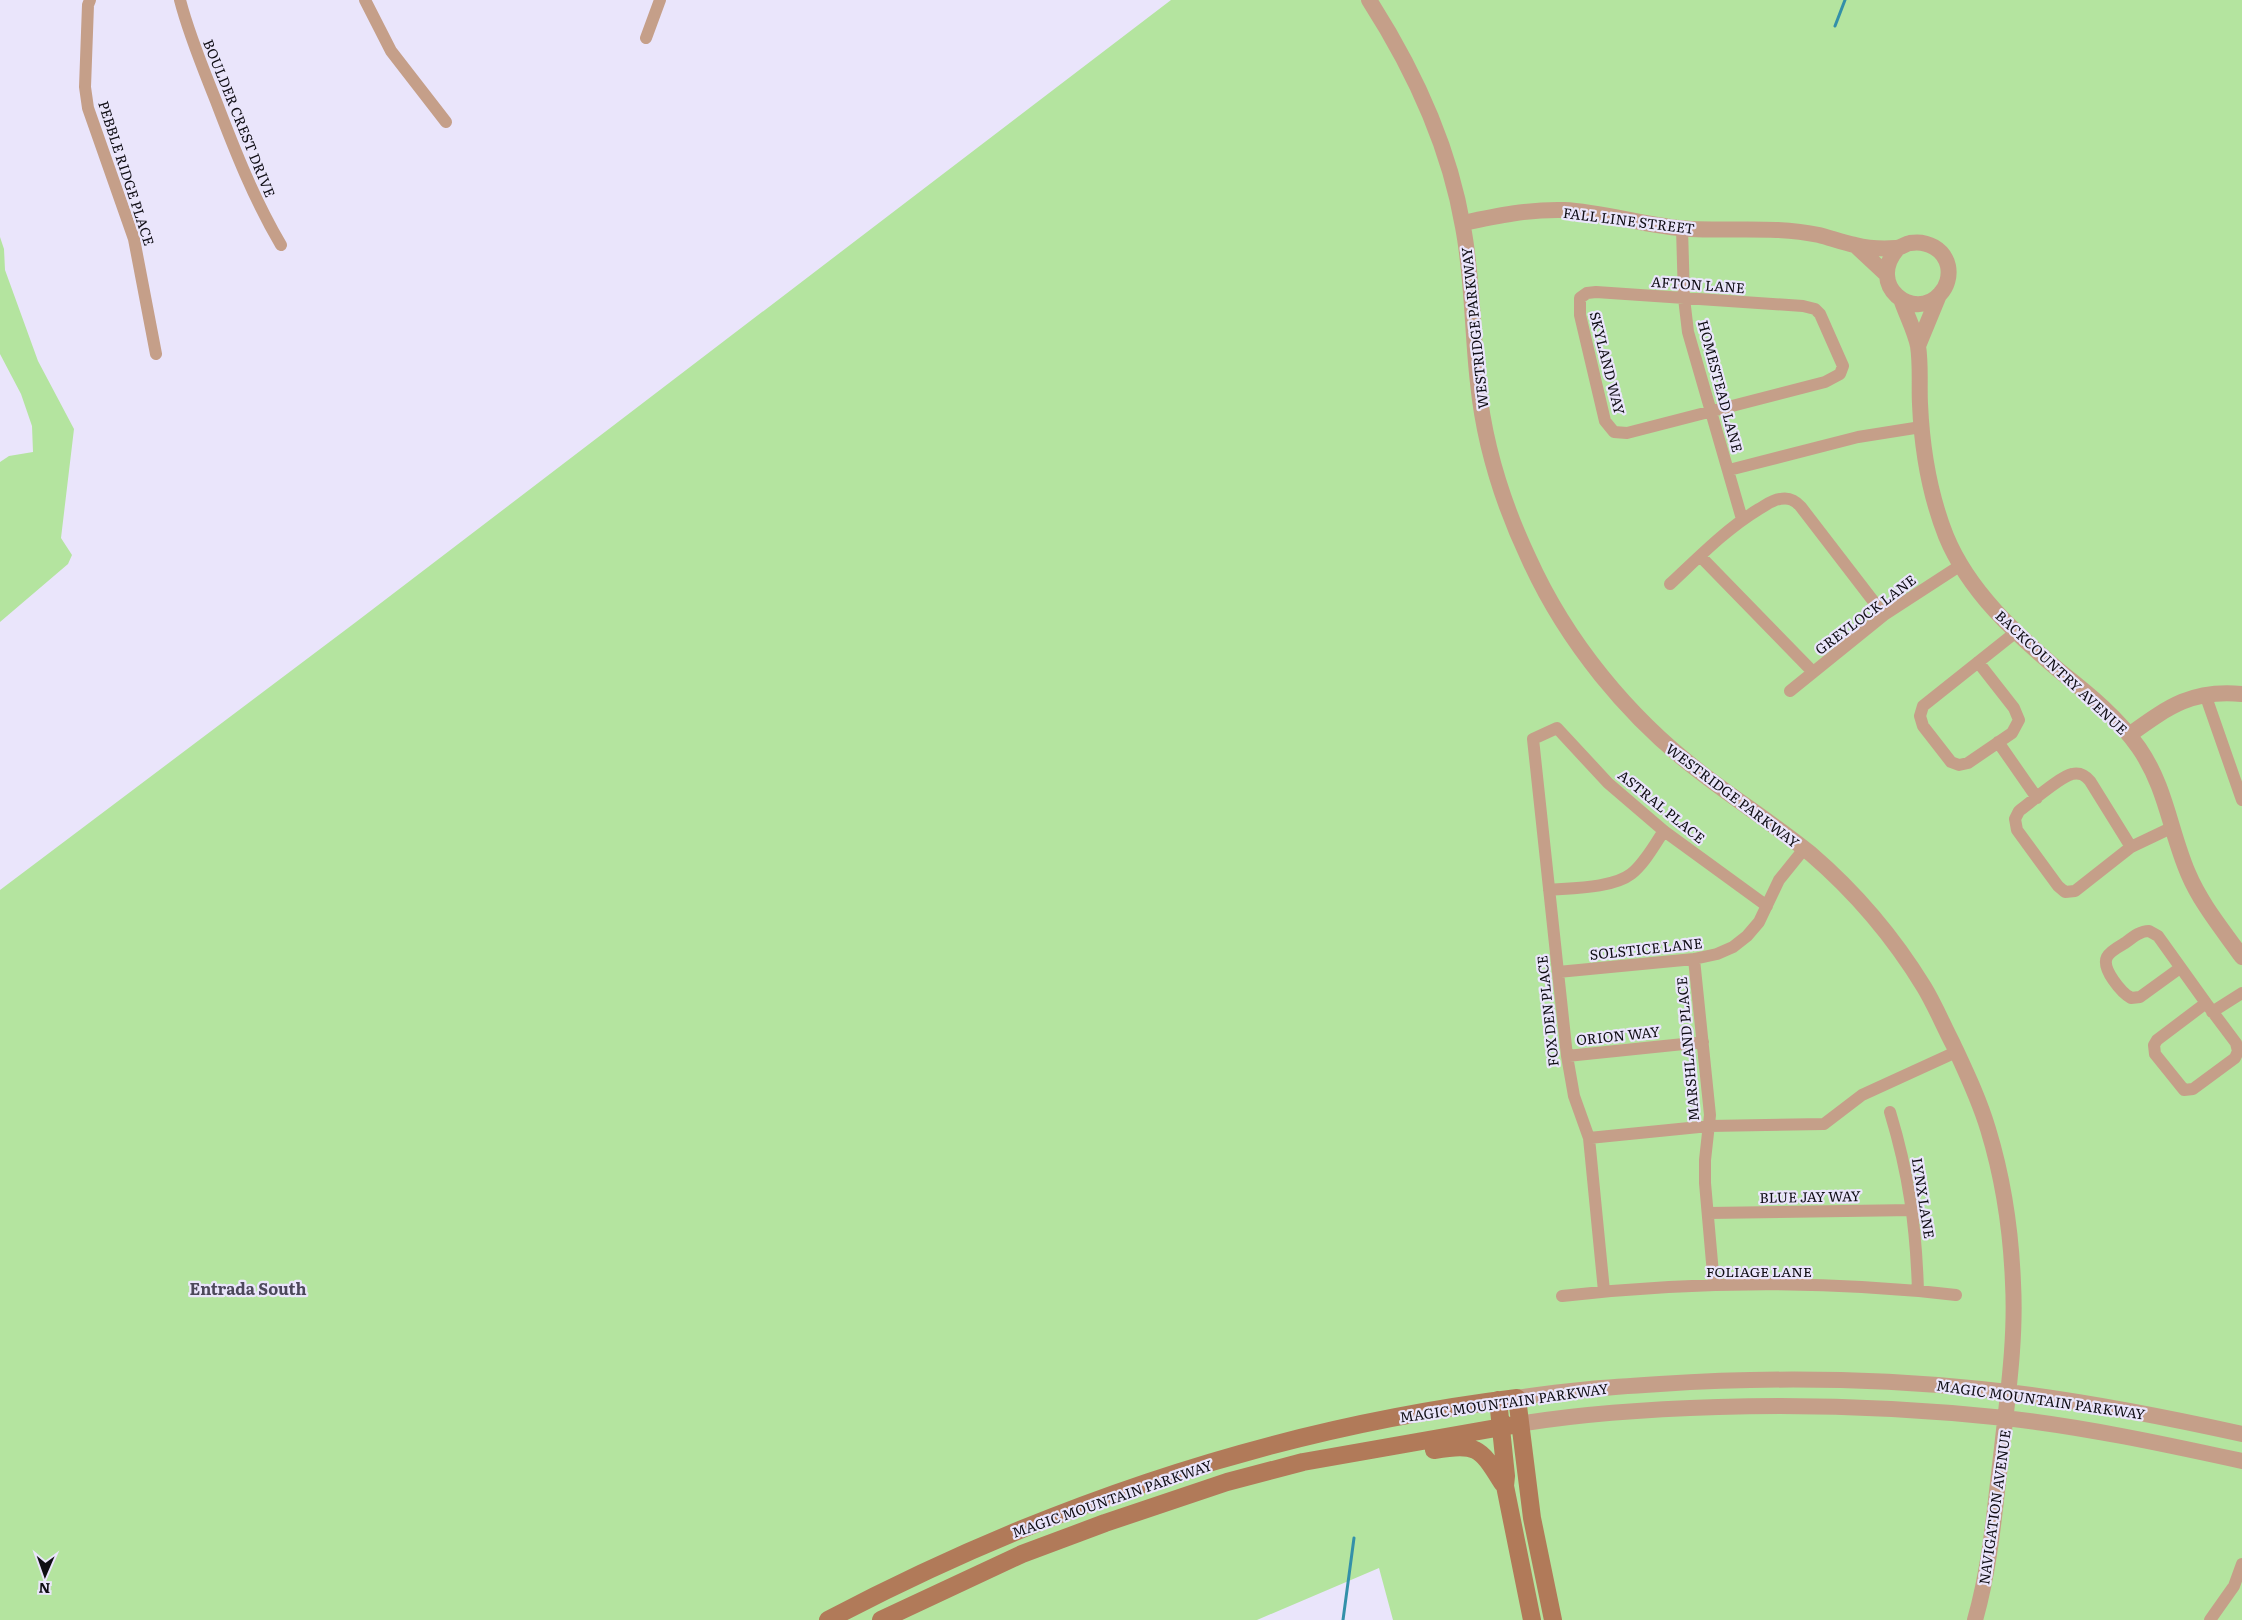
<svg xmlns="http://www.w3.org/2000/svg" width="2242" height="1620" font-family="Literata,serif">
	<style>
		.green { fill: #b4e49f }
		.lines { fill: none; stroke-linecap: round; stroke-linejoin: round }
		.stream { stroke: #3390a9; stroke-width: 3 }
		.minor { stroke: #c59f89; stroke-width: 12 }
		.tertiary { stroke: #c59f89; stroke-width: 16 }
		.secondary { stroke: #b17a59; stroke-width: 18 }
		.labels { text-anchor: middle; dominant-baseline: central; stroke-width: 4.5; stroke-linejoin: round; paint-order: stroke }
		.street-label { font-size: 14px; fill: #0f0d14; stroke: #eae5fb }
		.quarter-label { font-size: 16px; font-weight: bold; fill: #4c485a; stroke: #eae5fb }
	</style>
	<rect width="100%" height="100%" fill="#eae5fb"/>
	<!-- green -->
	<path class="green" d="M1171,0H2242V1620H1393L1379,1568L1257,1620H0V890L356,622Z
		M0,237L4,249L5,270L38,361L74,429L61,538L72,555L68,564L0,622V462L9,456L33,452L32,426L21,394L0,354Z"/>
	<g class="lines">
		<!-- stream -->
		<path class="stream" d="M1835,26L1845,0
			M1343,1620L1354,1538"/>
		<!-- minor -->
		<path class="minor" d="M90,0L88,5L85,87L88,108L134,239L156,354
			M180,0C189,35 203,68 216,101C235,151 254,199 281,245
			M365,0L391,51L446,122
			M646,38L660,0
			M1682,228L1684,298L1688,332L1742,519
			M1596,292L1803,306L1815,309L1820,314L1843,366L1840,374L1825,382L1627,433L1614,432L1605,421L1580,315V298L1587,293Z
			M1729,470L1858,437L1921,427
			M1700,556L1813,672
			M1670,584C1699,557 1726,529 1759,509C1766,505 1772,500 1780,499C1789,497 1795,500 1801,507L1884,615
			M1978,662L2014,708L2019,720L2012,733L1968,763L1959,765L1951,762L1923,726L1920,716L1923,706L2016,632
			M1790,691L1884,615L1961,565
			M2205,694L2242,800
			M1998,742L2037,798
			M2131,847L2090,781C2085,775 2080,772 2072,774C2061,776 2030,803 2019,811L2015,819L2017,830L2058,886L2065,892L2075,891L2131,847L2173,827
			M1549,890C1572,888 1613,888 1631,874C1645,863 1654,845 1664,831
			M1694,959L1710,1115L1705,1160V1183L1714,1285
			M2180,968L2140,997L2131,998C2122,993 2101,969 2107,957C2110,951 2120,946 2125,943C2133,937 2140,931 2149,931L2158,936L2206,1003
			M1558,972L1694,959L1717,954L1733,947L1747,936L1759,922L1779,880L1804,849
			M2206,1003L2236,1043L2238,1051L2235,1058L2193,1089L2184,1090L2155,1054L2154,1045L2157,1040Z
			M2212,1012L2242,993
			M1567,1056L1703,1042
			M1890,1112C1909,1174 1916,1227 1918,1291
			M1589,1138L1709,1126L1824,1124L1862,1095L1956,1052
			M1708,1213L1913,1210
			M1604,1291L1589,1138L1574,1096L1567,1056L1533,739L1557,728L1608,783L1664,831L1767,906
			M1562,1296C1693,1281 1825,1280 1956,1295
			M2210,1620L2234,1586L2242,1564"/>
		<!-- tertiary -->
		<path class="tertiary" d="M1369,0C1414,70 1449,145 1463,227C1473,279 1472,331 1478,383C1484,443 1503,504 1529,559C1566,641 1628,717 1700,772C1736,800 1775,825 1811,854C1854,891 1894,938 1924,987C1935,1005 1943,1025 1953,1044C1966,1072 1979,1099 1988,1129C2003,1178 2011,1231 2013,1283C2016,1338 2008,1393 2002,1448C1995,1505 1991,1564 1975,1620
			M1463,223C1496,216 1529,209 1564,210C1606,212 1648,227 1691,229C1733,231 1777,226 1819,235C1831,238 1843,243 1855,245C1867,248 1884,249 1896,248C1901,248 1905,244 1910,243C1927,240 1944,249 1948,266C1950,276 1947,287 1940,294C1914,323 1865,285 1898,248
			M1855,245L1886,274
			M1901,299C1906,314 1915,331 1918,346C1921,365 1919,385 1920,404C1922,450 1929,493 1946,536C1969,592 2016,634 2062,673C2090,695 2118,718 2139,748C2166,787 2170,831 2188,873C2201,904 2223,930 2242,957
			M1918,346L1939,295
			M2129,735C2168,707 2192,689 2242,694
			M1517,1398C1564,1390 1612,1387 1660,1384C1767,1377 1874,1378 1981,1389C2069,1398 2156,1415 2242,1434
			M1519,1424C1585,1413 1652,1409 1718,1407C1814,1404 1909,1408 2005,1418C2085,1427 2164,1444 2242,1461"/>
		<!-- secondary -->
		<path class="secondary" d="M1498,1400L1506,1476L1505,1486L1532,1620
			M1434,1450C1479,1443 1480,1448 1503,1484
			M828,1620C1044,1506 1274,1428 1517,1398L1532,1518L1553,1620
			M881,1620L1022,1554L1105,1523L1227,1482L1303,1462L1519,1424"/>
	</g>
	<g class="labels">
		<!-- street labels -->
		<g class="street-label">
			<text transform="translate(240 118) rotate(68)">BOULDER CREST DRIVE</text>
			<text transform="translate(127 173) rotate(72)">PEBBLE RIDGE PLACE</text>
			<text transform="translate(1629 220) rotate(7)">FALL LINE STREET</text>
			<text transform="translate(1698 284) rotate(4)">AFTON LANE</text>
			<text transform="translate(1474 328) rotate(-96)">WESTRIDGE PARKWAY</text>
			<text transform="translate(1608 363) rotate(76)">SKYLAND WAY</text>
			<text transform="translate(1721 386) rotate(75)">HOMESTEAD LANE</text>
			<text transform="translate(1865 614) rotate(-37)">GREYLOCK LANE</text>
			<text transform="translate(2062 672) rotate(43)">BACKCOUNTRY AVENUE</text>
			<text transform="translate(1733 795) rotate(37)">WESTRIDGE PARKWAY</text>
			<text transform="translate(1662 806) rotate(39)">ASTRAL PLACE</text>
			<text transform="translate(1646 948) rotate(-6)">SOLSTICE LANE</text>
			<text transform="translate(1547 1011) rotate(-96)">FOX DEN PLACE</text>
			<text transform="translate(1618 1035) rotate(-6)">ORION WAY</text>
			<text transform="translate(1687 1049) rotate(-95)">MARSHLAND PLACE</text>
			<text transform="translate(1810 1196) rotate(-1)">BLUE JAY WAY</text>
			<text transform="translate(1924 1198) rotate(81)">LYNX LANE</text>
			<text x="1759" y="1271">FOLIAGE LANE</text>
			<text transform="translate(2041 1399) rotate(8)">MAGIC MOUNTAIN PARKWAY</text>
			<text transform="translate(1504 1402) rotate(-8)">MAGIC MOUNTAIN PARKWAY</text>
			<text transform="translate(1112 1498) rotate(-19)">MAGIC MOUNTAIN PARKWAY</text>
			<text transform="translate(1994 1507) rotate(-82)">NAVIGATION AVENUE</text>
		</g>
		<!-- quarter labels -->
		<g class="quarter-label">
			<text x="248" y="1288">Entrada South</text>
		</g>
	</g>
	<!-- north arrow -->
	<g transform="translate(45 1575) rotate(182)" stroke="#eae5fb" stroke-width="4" paint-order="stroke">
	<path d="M0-4L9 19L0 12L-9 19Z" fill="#0f0d14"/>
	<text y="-8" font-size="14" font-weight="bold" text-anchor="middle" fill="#0f0d14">N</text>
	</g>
</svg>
